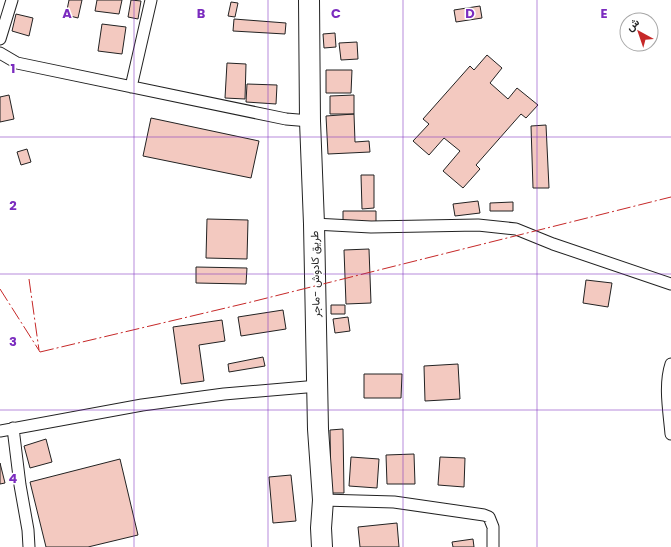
<svg xmlns="http://www.w3.org/2000/svg" width="671" height="547" font-family="Poppins,Vazirmatn,sans-serif">
	<style>
		.building { fill: #f3c9c0; stroke: #222 }
		.lines { fill: none; stroke-linecap: round; stroke-linejoin: round }
		.street-casing { stroke: #222; stroke-width: 13 }
		.highway-casing { stroke: #222; stroke-width: 22 }
		.street { stroke: #fff; stroke-width: 11 }
		.highway { stroke: #fff; stroke-width: 20 }
		.power { stroke: #c62828; stroke-width: 1; stroke-dasharray: 14 3 2 3; stroke-linecap: butt }
		.grid { fill: none; stroke: #7b2cbf; stroke-width: 1; stroke-opacity: 0.55 }
		.labels { text-anchor: middle; dominant-baseline: central; stroke-width: 3; stroke-linejoin: round; paint-order: stroke }
		.street-label { font-size: 11px; fill: #222; stroke: #fff }
		.grid-label { font-size: 13px; text-anchor: middle; font-weight: bold; fill: #7b2cbf; stroke: #fff; stroke-width: 3; stroke-linejoin: round; paint-order: stroke }
	</style>
	<rect width="100%" height="100%" fill="#fff"/>
	<!-- building -->
	<path class="building" d="M69,0H82L78,18L66,15Z
		M97,0H122L119,14L95,11Z
		M131,0L141,1L138,19L128,17Z
		M231,2L238,3L235,17L228,16Z
		M480,6L482,18L456,22L454,10Z
		M16,14L33,18L29,36L12,31Z
		M234,19L286,23L285,34L233,31Z
		M102,24L126,27L122,54L98,51Z
		M335,33L336,47L324,48L323,34Z
		M357,42L358,59L341,60L339,43Z
		M487,55L502,68L490,83L508,99L517,88L538,105L526,118L521,114L476,165L480,169L463,188L443,171L460,151L444,138L429,155L413,141L429,124L423,119L470,66L474,70Z
		M227,63L246,64L245,99L225,98Z
		M326,70H352L351,93H326Z
		M247,84L277,85L276,104L246,102Z
		M9,95L14,119L0,122V97Z
		M354,95V114H330V96Z
		M354,114L355,142L369,141L370,152L328,154L326,116Z
		M151,118L259,141L251,178L143,156Z
		M546,125L549,188H533L531,126Z
		M27,149L31,162L21,165L17,152Z
		M361,175H374V208L362,209Z
		M478,201L480,213L455,216L453,204Z
		M513,202V211H490V203Z
		M343,211H376V223H343Z
		M207,219L248,220L247,259L206,258Z
		M369,249L371,303L346,304L344,250Z
		M196,267L247,268L246,284L196,283Z
		M586,280L612,283L608,307L583,303Z
		M331,305H345V314H331Z
		M283,310L286,329L241,336L238,317Z
		M348,317L350,331L335,333L333,319Z
		M222,320L225,341L199,345L204,381L181,384L173,327Z
		M263,357L265,366L229,372L228,364Z
		M458,364L460,399L425,401L424,366Z
		M364,374H402L401,398H364Z
		M343,429L344,493H331L330,430Z
		M46,439L52,462L30,468L24,446Z
		M414,454L415,484H387L386,455Z
		M351,457L379,459L377,488L349,486Z
		M440,457L465,458L464,487L438,485Z
		M120,459L138,535L88,547H46L30,482Z
		M0,463L5,483L0,484Z
		M291,475L296,521L273,523L269,477Z
		M397,523L399,547H360L358,527Z
		M473,539L474,547H453L452,542Z"/>
	<g class="lines">
		<defs>
			<path id="street" d="M0,39L12,0
				M0,53L17,63L286,119L310,121
				M131,87L151,0
				M314,224L371,227L478,225L516,229L553,244L671,284
				M671,364C664,385 669,411 671,434
				M13,428L20,485L28,530L29,547
				M0,431L142,405L224,394L318,386
				M323,500L394,502L484,515L489,517L493,527V547"/>
			<path id="highway" d="M309,0L310,121L314,224L318,429L323,500L321,528L322,547"/>
		</defs>
		<!-- street casing -->
		<use href="#street" class="street-casing"/>
		<!-- highway casing -->
		<use href="#highway" class="highway-casing"/>
		<!-- street -->
		<use href="#street" class="street"/>
		<!-- highway -->
		<use href="#highway" class="highway"/>
		<!-- power -->
		<path class="power" d="M29,279L39,350
			M0,289L40,352
			M40,352L251,302L671,197"/>
	</g>
	<!-- grid -->
	<path class="grid" d="M134,0V547M268,0V547M403,0V547M537,0V547M0,137H671M0,274H671M0,410H671"/>
	<g class="labels">
		<!-- street labels -->
		<g class="street-label">
			<text transform="translate(315 274) rotate(-91)">طريق كادوش -ماجر</text>
		</g>
	</g>
	<g class="grid-label">
		<text x="67" y="18">A</text>
		<text x="201" y="18">B</text>
		<text x="336" y="18">C</text>
		<text x="470" y="18">D</text>
		<text x="604" y="18">E</text>
		<text x="13" y="73">1</text>
		<text x="13" y="210">2</text>
		<text x="13" y="346">3</text>
		<text x="13" y="483">4</text>
	</g>
	<!-- north arrow -->
	<g transform="translate(639 32) rotate(320)"><circle r="19" fill="#ffffff" stroke="#a7a7a7"/>
	<path d="M0-3L7 15L0 10L-7 15Z" fill="#c62828"/>
	<text y="-6" font-size="11" font-weight="bold" text-anchor="middle" fill="#222222">ش</text>
	</g>
</svg>
